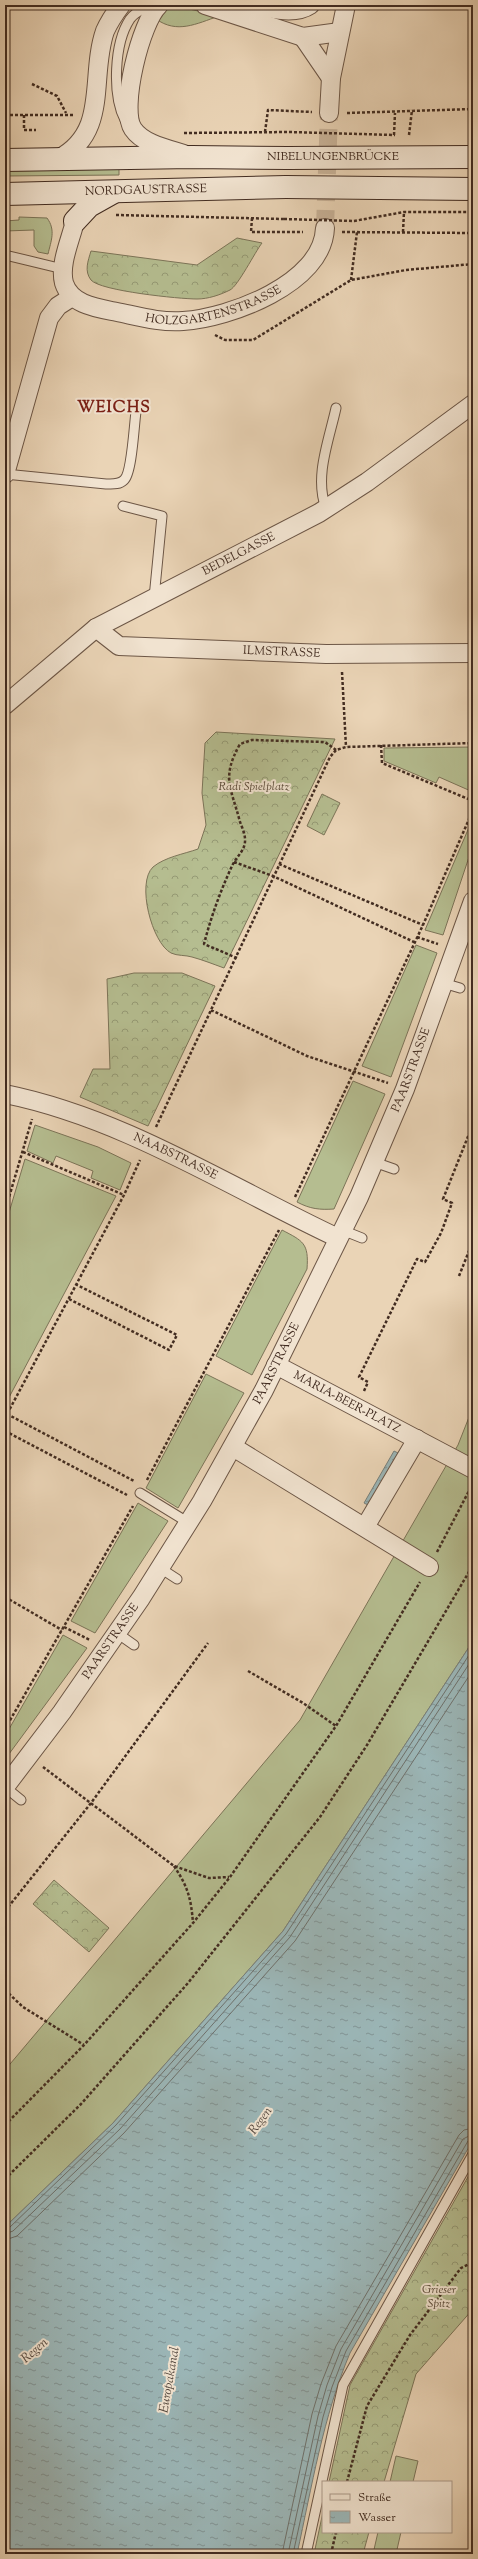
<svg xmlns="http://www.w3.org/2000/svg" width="478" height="2559" font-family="'Sorts Mill Goudy',serif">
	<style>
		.grass { fill: #b5bd90; stroke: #7c7458 }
		.forest { fill: url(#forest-crowns); stroke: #7c7458 }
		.water { fill: url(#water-ripples); stroke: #777f7b }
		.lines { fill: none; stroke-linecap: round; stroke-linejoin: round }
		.shore { stroke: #6e716c; stroke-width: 1 }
		.street-tunnel { stroke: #c8b298; stroke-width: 18; stroke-dasharray: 18 9; stroke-linecap: butt }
		.lane-casing { stroke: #6c5646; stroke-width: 11 }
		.street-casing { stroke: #6c5646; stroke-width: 20 }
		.secondary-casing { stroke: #422c21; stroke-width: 24 }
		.path { stroke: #422c21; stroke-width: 2.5; stroke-dasharray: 3 2; stroke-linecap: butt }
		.lane { stroke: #f1e3d0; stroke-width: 9 }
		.street { stroke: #f1e3d0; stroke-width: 18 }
		.secondary { stroke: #f1e3d0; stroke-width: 22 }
		.secondary-bridge-casing { stroke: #422c21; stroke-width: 24; stroke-linecap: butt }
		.path-bridge { stroke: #422c21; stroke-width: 2.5; stroke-dasharray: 3 2; stroke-linecap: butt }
		.secondary-bridge { stroke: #f1e3d0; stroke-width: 22 }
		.labels { text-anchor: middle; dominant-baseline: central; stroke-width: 4; stroke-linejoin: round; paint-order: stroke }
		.street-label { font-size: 12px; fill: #422c21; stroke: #f1e3d0 }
		.park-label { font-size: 12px; font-style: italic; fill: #594937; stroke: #f1e3d0 }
		.water-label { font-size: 13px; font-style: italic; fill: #54483f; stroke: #f1e3d0 }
		.district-label { font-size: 16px; font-weight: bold; letter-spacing: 1px; fill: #7a1f14; stroke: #f1e3d0 }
	</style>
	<defs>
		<pattern id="forest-crowns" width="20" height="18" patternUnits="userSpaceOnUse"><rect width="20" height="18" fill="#b5bd90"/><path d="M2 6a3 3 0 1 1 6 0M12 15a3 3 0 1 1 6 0" fill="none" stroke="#959a75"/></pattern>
		<pattern id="water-ripples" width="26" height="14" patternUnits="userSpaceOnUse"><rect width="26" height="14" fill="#9bb6b7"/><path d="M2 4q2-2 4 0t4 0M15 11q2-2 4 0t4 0" fill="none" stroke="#809494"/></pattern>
	</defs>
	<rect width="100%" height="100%" fill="#ead4b6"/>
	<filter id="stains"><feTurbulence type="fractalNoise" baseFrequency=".005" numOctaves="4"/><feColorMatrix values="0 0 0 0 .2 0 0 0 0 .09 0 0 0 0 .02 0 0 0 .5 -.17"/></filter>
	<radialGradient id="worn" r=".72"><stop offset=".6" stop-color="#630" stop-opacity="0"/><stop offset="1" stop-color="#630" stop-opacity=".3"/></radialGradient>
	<!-- grass -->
	<path class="grass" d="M177,6L219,16C196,24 177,34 156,19L165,9Z
		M5,168H119V175L5,176Z
		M19,217L47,218C56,230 51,241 48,254L38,252L34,246V230L5,231V221L19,220Z
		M473,747V792L439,777L436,783L384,761V748Z
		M473,818V845L443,935L425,930Z
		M416,945L437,953L391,1077L362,1066Z
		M353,1081L385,1094L334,1209C320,1210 310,1209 297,1202Z
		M35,1125L98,1147L131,1163L120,1190L91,1178L93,1171L56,1156L53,1163L27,1151Z
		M25,1159L116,1196L5,1405V1226Z
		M282,1230C303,1241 309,1243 307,1269L252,1375L216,1356Z
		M206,1374L244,1393L178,1508L146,1488Z
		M473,1407V1641L283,1931L113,2123L5,2227V2070L300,1720L458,1445Z
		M138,1503L168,1521L95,1633L71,1621Z
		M63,1635L87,1648L9,1754L5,1751V1736Z
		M396,2456L418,2461L413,2482H390Z
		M378,2532H401L396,2554H373Z"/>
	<!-- forest -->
	<path class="forest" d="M237,238L262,243C255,252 238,286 230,290C220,295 208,299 197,299C180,299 100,291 91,280C84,271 88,261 91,251L197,265Z
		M216,732L335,739L224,968C213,964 203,960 192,957C186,955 177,956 171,953C152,943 136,883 153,867C165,857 184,854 198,849L206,825L202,793L205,743Z
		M322,794L340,803L324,835L307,826Z
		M134,973H182L215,986L148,1126L80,1097L93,1069H110L107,979Z
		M54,1880L109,1928L89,1952L33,1904Z
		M473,2168V2309L416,2374L384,2482H329L350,2385Z
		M323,2512V2532H369L363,2554H314Z"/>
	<!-- water -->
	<path class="water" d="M394,1451L398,1453L368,1505L364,1503Z
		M473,1641V2140L350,2353C323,2417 312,2486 297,2554H5V2227L113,2123L283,1931Z"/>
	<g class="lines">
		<!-- shore -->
		<path class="shore" d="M5,2229L9,2228L116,2125L286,1934L473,1649
			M5,2234L13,2231L120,2129L290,1937L473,1658
			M5,2240L17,2236L124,2133L295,1941L473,1670
			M282,2554L312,2414L321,2384L336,2346L459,2135L464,2130L473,2128
			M288,2554L318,2416L327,2385L341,2349L463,2139L473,2134
			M293,2554L323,2417L332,2387L346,2351L468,2141L473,2139"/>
		<!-- street-tunnel -->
		<path class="street-tunnel" d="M325,228L329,113"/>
		<defs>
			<path id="lane" d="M125,120C112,95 114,43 130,19C135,12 143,9 150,5
				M5,255L63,269
				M5,474L106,484C112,484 119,485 124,480C132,473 134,425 136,412
				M123,506L162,516L154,598
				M326,508C314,477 329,440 336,408
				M443,983L460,988
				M374,1162L394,1169
				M342,1230L362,1238
				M140,1493L189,1523
				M160,1568L177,1579
				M117,1633L134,1645
				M5,1787L21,1800
				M306,2554L343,2385L473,2154"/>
			<g id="street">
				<path d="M159,5C141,21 119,109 133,129C143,144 168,149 184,154"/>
				<path d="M205,5L303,37L340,32"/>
				<path d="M255,5C272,9 295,15 310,5"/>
				<path d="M303,37L331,78"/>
				<path d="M329,113L331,78L346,5"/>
				<path d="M58,159C110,132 89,77 105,31C109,22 115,13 121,5"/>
				<path id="s1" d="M75,221C71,239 59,264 64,283C71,305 97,308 117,312C137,316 161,323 183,321C229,318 323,284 325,228"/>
				<path d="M5,474L49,318L58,306L72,297"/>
				<path id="s2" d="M96,628L119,646L326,654L473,653"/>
				<path id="s3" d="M5,705L96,628L319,513L367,482L473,404"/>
				<path id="s4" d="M5,1094C124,1118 229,1187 338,1238"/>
				<path id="s5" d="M276,1365L473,1469"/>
				<path d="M233,1447L429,1567"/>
				<path d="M365,1527L417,1439"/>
				<path id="s6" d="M5,1787L62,1712L141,1598L202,1501L264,1390L359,1197L405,1089L473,901"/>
			</g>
			<g id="secondary">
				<path d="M5,160L192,157L288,158"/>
				<path id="s7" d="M5,194L286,187"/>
				<path d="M75,221L89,206L114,192"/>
			</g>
		</defs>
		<!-- lane casing -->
		<use href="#lane" class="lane-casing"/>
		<!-- street casing -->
		<use href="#street" class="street-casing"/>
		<!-- secondary casing -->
		<use href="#secondary" class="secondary-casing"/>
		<!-- path -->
		<path class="path" d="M32,84L57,96L66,113
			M347,113L473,109
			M5,115H73
			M24,115V130H36
			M265,132L268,110L312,112
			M184,133L289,132
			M394,135L395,113
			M409,135L412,110
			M116,215L284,219
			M252,218L251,232H303
			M342,232L473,233
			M403,232L404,212
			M351,280L357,232
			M215,335L225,340H253L351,280L406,270L473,264
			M342,672L346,747
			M381,745L382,763L473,801
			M234,862L273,876L414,942
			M279,864L423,925
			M417,937L438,944
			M237,958L204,944C211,917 220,892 232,866C236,857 246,850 245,839C245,834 242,827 240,822C231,787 221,778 240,744L252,740L325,742L336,750
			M211,1010L307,1056L388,1083
			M156,1127L330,757L336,750L346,747L473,743
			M23,1152L124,1195
			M295,1197L423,925L473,810
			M5,1211L32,1119
			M459,1276L473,1241
			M69,1299L169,1350L177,1335L77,1285
			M364,1391L368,1382L359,1377L417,1259L425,1262L441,1233L452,1203L443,1199L473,1124
			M7,1414L134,1481
			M5,1418L124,1195L140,1160
			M5,1431L127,1495
			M147,1480L279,1230
			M437,1552L471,1487
			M5,1597L62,1630
			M64,1627L90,1640
			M248,1671L303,1703L336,1726
			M5,1729L133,1506
			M43,1767L174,1866L209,1878L229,1877
			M174,1866C188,1887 191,1898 193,1923
			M5,1911L91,1803L208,1643
			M5,1990L23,2007L84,2045
			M5,2125L84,2045L193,1923L230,1877L336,1726L420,1582
			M5,2179L81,2104L188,1983L320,1817L367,1745L473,1565
			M347,2482L367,2406L410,2335L461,2268L473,2262
			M331,2554L336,2532"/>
		<!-- lane -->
		<use href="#lane" class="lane"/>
		<!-- street -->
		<use href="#street" class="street"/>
		<!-- secondary -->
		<use href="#secondary" class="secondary"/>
		<defs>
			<path id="secondary-bridge" d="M288,158L473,157
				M286,187L473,189"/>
		</defs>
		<!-- secondary-bridge casing -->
		<use href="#secondary-bridge" class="secondary-bridge-casing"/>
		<!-- path-bridge -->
		<path class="path-bridge" d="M289,132L395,135
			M284,219L354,221L404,212H473"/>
		<!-- secondary-bridge -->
		<use href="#secondary-bridge" class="secondary-bridge"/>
	</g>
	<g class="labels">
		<!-- street labels -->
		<g class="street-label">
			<text x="333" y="157">NIBELUNGENBRÜCKE</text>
			<text stroke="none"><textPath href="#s7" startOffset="141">NORDGAUSTRASSE</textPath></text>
			<text stroke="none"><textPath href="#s1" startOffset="227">HOLZGARTENSTRASSE</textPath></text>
			<text stroke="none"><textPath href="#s3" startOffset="280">BEDELGASSE</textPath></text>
			<text stroke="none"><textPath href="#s2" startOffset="192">ILMSTRASSE</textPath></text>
			<text stroke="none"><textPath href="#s6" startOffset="827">PAARSTRASSE</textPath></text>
			<text stroke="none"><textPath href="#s4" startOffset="182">NAABSTRASSE</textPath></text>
			<text stroke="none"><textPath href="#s6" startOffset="504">PAARSTRASSE</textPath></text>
			<text stroke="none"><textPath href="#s5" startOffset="80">MARIA-BEER-PLATZ</textPath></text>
			<text stroke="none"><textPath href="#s6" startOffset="180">PAARSTRASSE</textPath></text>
		</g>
		<!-- park labels -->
		<g class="park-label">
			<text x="254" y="787">Radi Spielplatz</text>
			<text x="439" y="2290">Grieser<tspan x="439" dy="14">Spitz</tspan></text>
		</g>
		<!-- water labels -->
		<g class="water-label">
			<text transform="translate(261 2121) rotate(-54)">Regen</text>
			<text transform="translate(35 2351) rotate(-41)">Regen</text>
			<text transform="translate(170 2380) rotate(-80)">Europakanal</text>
		</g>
		<!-- district labels -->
		<g class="district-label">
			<text x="114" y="408">WEICHS</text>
		</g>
	</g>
	<!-- margin -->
	<rect width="478" height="2559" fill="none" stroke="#ead4b6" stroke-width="20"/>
	<rect x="6" y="6" width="466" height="2547" fill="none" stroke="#422c21" stroke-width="2"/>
	<rect x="10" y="10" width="458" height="2539" fill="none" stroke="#422c21"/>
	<!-- legend -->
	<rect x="322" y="2481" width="130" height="52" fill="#f1e3d0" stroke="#ab9a8a"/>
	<rect x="330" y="2494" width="20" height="6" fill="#f1e3d0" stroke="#ab9a8a"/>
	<text x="358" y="2501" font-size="12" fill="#422c21">Straße</text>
	<rect x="330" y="2511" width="20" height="12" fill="url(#water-ripples)" stroke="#ab9a8a"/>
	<text x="358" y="2521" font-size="12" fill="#422c21">Wasser</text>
	<rect width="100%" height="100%" filter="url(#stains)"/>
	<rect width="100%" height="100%" fill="url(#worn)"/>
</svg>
